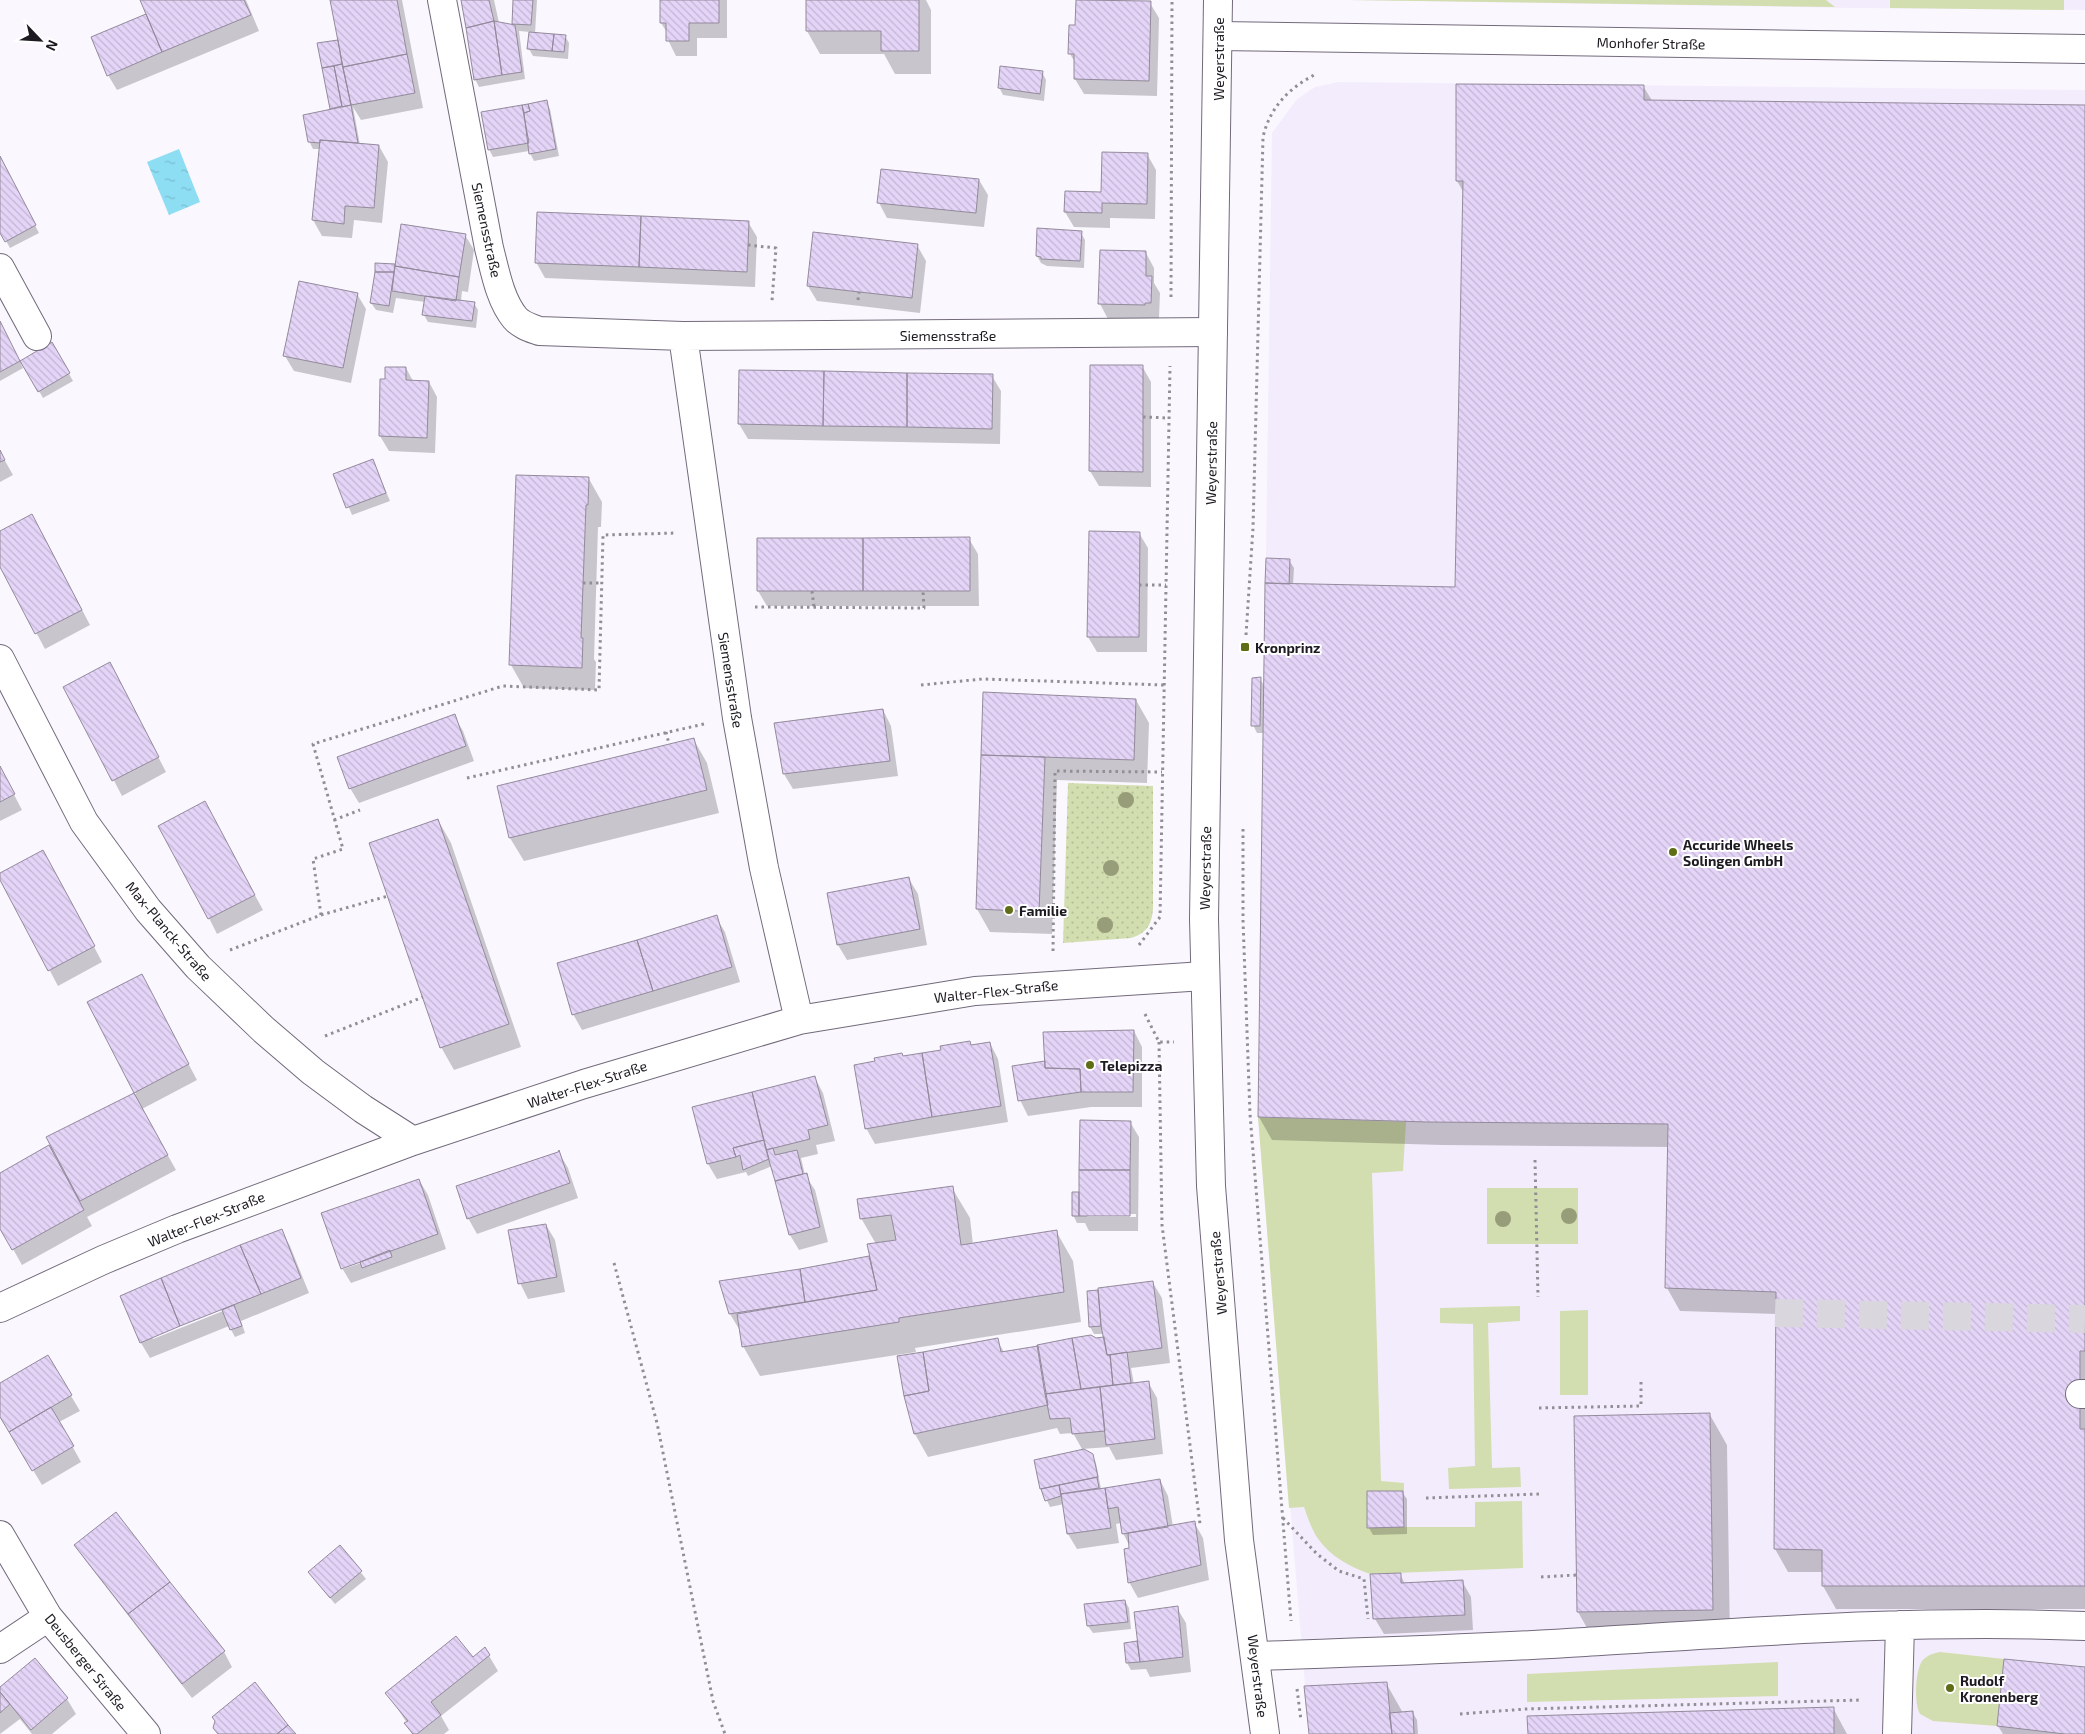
<svg xmlns="http://www.w3.org/2000/svg" width="2085" height="1734" font-family="'Exo 2',sans-serif">
	<style>
		.built { fill: #f3ecfc }
		.grass { fill: #d2deaf }
		.park { fill: url(#park-dots) }
		.water { fill: url(#water-ripples) }
		.shadow { fill: #0003; fill-rule: evenodd }
		.building { fill: url(#building-back-hatch); stroke: #938b9c }
		.lines { fill: none; stroke-linecap: round; stroke-linejoin: round }
		.minor-tunnel { stroke: #dad6de; stroke-width: 28; stroke-dasharray: 28 14; stroke-linecap: butt }
		.minor-casing { stroke: #726a7b; stroke-width: 30 }
		.major-casing { stroke: #726a7b; stroke-width: 30 }
		.path { stroke: #918e95; stroke-width: 3; stroke-dasharray: 2.5 4; stroke-linecap: butt }
		.minor { stroke: #fff; stroke-width: 28 }
		.major { stroke: #fff; stroke-width: 28 }
		.tree { fill: #979d79 }
		.poi-dot { fill: #606d17; stroke: #fff; stroke-width: 2 }
		.labels { text-anchor: middle; dominant-baseline: central; stroke-width: 4; stroke-linejoin: round; paint-order: stroke }
		.street-label { font-size: 14px; fill: #1d1a21; stroke: #fff }
		.poi-label { font-size: 14px; font-weight: bold; fill: #1d1a21; stroke: #fff; text-anchor: start }
	</style>
	<defs>
		<pattern id="park-dots" width="8" height="8" patternUnits="userSpaceOnUse" patternTransform="scale(1.25)"><rect width="8" height="8" fill="#d2deaf"/><path d="M2 2h.1M6 6h.1" fill="none" stroke="#b4be96" stroke-width="1.8" stroke-linecap="round"/></pattern>
		<pattern id="water-ripples" width="26" height="14" patternUnits="userSpaceOnUse" patternTransform="scale(1.25)"><rect width="26" height="14" fill="#8dddf3"/><path d="M2 4q2-2 4 0t4 0M15 11q2-2 4 0t4 0" fill="none" stroke="#79bdd0"/></pattern>
		<pattern id="building-back-hatch" width="6" height="6" patternUnits="userSpaceOnUse" patternTransform="scale(1.25)"><rect width="6" height="6" fill="#e4d4f7"/><path d="M-1 5l2 2M0 0l6 6M5-1l2 2" fill="none" stroke="#c3b5d3"/></pattern>
	</defs>
	<rect width="100%" height="100%" fill="#fbf7ff"/>
	<!-- built -->
	<path class="built" d="M1347,0H2085V10L1855,8Z
		M1338,82L2085,90V1734H1309L1258,1117L1272,133L1297,99L1315,87Z"/>
	<!-- grass -->
	<path class="grass" d="M1347,0H1826L1835,7Z
		M1890,0H2064V10L1890,8Z
		M1258,1117L1406,1122L1403,1171L1372,1173L1381,1481L1404,1483V1527H1475V1502L1522,1501L1523,1568L1370,1574C1351,1567 1331,1557 1319,1540C1312,1531 1308,1518 1304,1507L1289,1508Z
		M1487,1188H1578V1244H1487Z
		M1520,1306V1321L1488,1323L1492,1468L1520,1467L1521,1487L1449,1489L1448,1468L1475,1466L1473,1324L1440,1323V1308Z
		M1588,1310V1395H1560V1311Z
		M1940,1652L2004,1659L1997,1726L1933,1721L1920,1714C1914,1704 1915,1672 1922,1661C1926,1656 1933,1653 1940,1652Z
		M1778,1662V1696L1527,1702V1674Z"/>
	<!-- park -->
	<path class="park" d="M1068,783L1153,786V908C1152,924 1147,933 1131,938L1063,943Z"/>
	<!-- water -->
	<path class="water" d="M179,149L200,202L169,215L147,162Z"/>
	<!-- shadow -->
	<path class="shadow" d="M142,0H246L259,31L117,90L108,75L148,14Z
		M331,0H402L423,108L361,120L353,107L360,145L379,146L388,162L382,223L354,220L352,238L322,236L313,220L320,149H313L309,141L332,109L344,108L343,105L331,107L318,44L340,46Z
		M462,0H494L499,23L513,26L514,0H537L535,34L565,36L569,43L568,59L533,56L529,49L530,32L519,31L525,79L479,87L475,79Z
		M661,0H727V38H697V56H676L668,40V34L661,23Z
		M807,0H926L931,10V74H895L884,54H820L807,31Z
		M1150,3L1159,18L1157,96L1084,94L1075,79L1076,64L1070,54L1077,26Z
		M1042,72L1046,80L1044,101L1003,95L999,87Z
		M1643,86L1653,102L2085,106V1609H1836L1823,1586V1572H1788L1775,1549L1777,1314L1680,1311L1667,1288L1669,1147L1442,1145L1272,1140L1259,1117L1264,733H1257L1253,725L1260,679L1265,687L1289,560L1294,568L1293,585L1456,588L1464,193L1457,181Z
		M546,102L550,109L559,156L534,161L529,151L493,157L489,149L483,113Z
		M1147,154L1156,170L1155,219L1110,218V228L1074,227L1065,212L1102,194Z
		M0,157L39,233L10,248L0,230Z
		M979,180L988,195L984,227L887,218L879,203Z
		M748,222L757,237L755,287L545,278L536,262Z
		M1081,233L1085,240L1084,268L1047,266L1041,263L1037,256Z
		M465,235L474,250L468,292L462,291L461,301L474,303L478,310L476,328L428,322L424,315L425,302L396,298L393,313L376,310L371,303L394,265L396,269Z
		M917,245L926,261L920,313L817,301L808,286Z
		M1146,253L1154,268V283L1160,293L1159,318H1153V320L1108,319L1100,304Z
		M357,294L366,309L351,383L294,371L285,356Z
		M0,322L20,362L52,344L73,381L43,398L23,363L21,364L23,368L0,381Z
		M1142,366L1151,382V487L1099,486L1090,471Z
		M406,368L413,381L429,382L437,397L435,453L389,451L380,436L386,380Z
		M992,376L1001,391L1000,444L748,439L739,424Z
		M0,452L13,475L0,482Z
		M373,460L390,501L352,515L335,474Z
		M589,479L602,502L601,527H598L594,659L596,662L595,690L524,688L511,665Z
		M41,531L90,625L45,649L0,565V532Z
		M1090,532L1139,533L1148,548L1147,652H1097L1088,637Z
		M969,539L978,554L979,606H767L758,591V540Z
		M118,679L166,772L122,796L65,687Z
		M985,693L1136,700L1149,723L1147,783L1057,780L1052,934L990,932L977,909Z
		M883,710L891,726L898,776L793,789L784,774Z
		M454,716L463,731L474,761L359,803L350,788Z
		M694,740L707,763L719,813L524,861L510,838Z
		M0,768L22,810L0,821Z
		M213,818L263,910L217,934L209,918Z
		M438,820L451,843L521,1047L454,1070L441,1047Z
		M52,867L102,962L58,986L0,877V874Z
		M909,879L918,894L927,945L847,960L838,945Z
		M716,917L725,932L740,982L582,1030L573,1014Z
		M150,991L197,1080L142,1109L176,1170L87,1217L92,1226L22,1265L0,1226V1174L50,1146L47,1138L136,1094L88,1003Z
		M1134,1031L1142,1047V1107H1091L1028,1116L1020,1100L1047,1062Z
		M990,1043L998,1059L1008,1122L875,1144L866,1128L903,1057Z
		M815,1078L823,1093L835,1141L816,1145L818,1154L801,1158L805,1175L815,1190L828,1242L799,1250L790,1235L772,1166L748,1176L746,1172L717,1179L708,1164L693,1108Z
		M1130,1122L1139,1137L1138,1231H1089L1085,1223H1077L1073,1215L1079,1193ZM1136,1214V1217H1087V1215Z
		M559,1153L568,1168L578,1198L477,1234L468,1218Z
		M419,1180L428,1195L446,1249L351,1283L342,1268L323,1214ZM361,1260V1263L343,1269V1267Z
		M952,1188L970,1218L973,1245L1056,1231L1073,1261L1081,1322L915,1348L916,1352L760,1376L743,1346L740,1329H739L730,1314L800,1270L868,1257L871,1263L876,1244L861,1218Z
		M546,1225L555,1240L565,1292L528,1299L520,1283Z
		M282,1231L290,1246L309,1293L241,1321L245,1333L235,1337L229,1326L150,1358L141,1343L122,1296ZM223,1308V1311L153,1339L152,1337Z
		M1153,1283L1162,1298L1170,1363L1131,1368L1134,1384L1148,1382L1157,1398L1163,1454L1116,1460L1109,1447L1082,1449L1073,1433L1060,1434L1057,1428L928,1457L915,1434L906,1395L997,1340L1004,1352L1105,1338L1104,1334H1094L1090,1327L1097,1291L1100,1296Z
		M48,1357L80,1411L59,1422L81,1462L42,1485L0,1415V1384Z
		M1710,1415L1727,1445L1730,1640L1595,1642L1578,1612L1575,1417Z
		M1092,1455L1096,1463L1101,1489L1160,1480L1168,1496L1173,1527L1194,1522L1203,1538L1209,1580L1138,1598L1129,1582L1130,1547L1123,1533L1121,1523L1116,1524L1119,1543L1077,1549L1068,1534L1064,1504L1050,1507L1041,1488Z
		M1402,1492L1407,1499V1534L1373,1535L1369,1528Z
		M76,1545L224,1652L232,1667L192,1698L85,1560Z
		M340,1546L366,1579L335,1604L309,1572Z
		M1400,1574L1405,1584L1462,1581L1471,1597L1473,1630L1384,1634L1375,1619Z
		M1125,1601L1129,1608L1131,1629L1093,1633L1088,1626L1086,1605Z
		M1177,1608L1186,1623L1191,1672L1150,1677L1146,1669L1131,1670L1127,1663L1137,1642L1140,1648Z
		M485,1649L498,1671L441,1716L449,1730L444,1734H412L407,1723L387,1693L472,1659Z
		M35,1660L67,1699L76,1714L52,1734H32L20,1719L0,1734V1689Z
		M2085,1668V1734H2003L1998,1726Z
		M1386,1683L1403,1713H1413L1417,1720L1418,1734H1310Z
		M1833,1708L1847,1734H1529Z"/>
	<!-- building -->
	<path class="building" d="M140,0H244L251,15L162,52Z
		M330,0H397L407,54L343,67Z
		M461,0H489L494,21L466,28Z
		M513,0H533L531,25L512,24Z
		M660,0H719V23H689V41H666V23H660Z
		M806,0H919V51H881V31H806Z
		M1076,0L1151,1L1149,81L1074,79V54H1068L1069,25H1075Z
		M146,14L162,52L107,76L91,37Z
		M494,21L502,75L474,80L466,28Z
		M494,21L515,25L522,72L502,75Z
		M529,32L554,34L552,51L527,49Z
		M554,34L566,35L564,52L552,51Z
		M338,40L342,64L322,68L317,43Z
		M407,54L415,93L351,105L343,67Z
		M342,64L351,105L342,107L334,66Z
		M334,66L342,106L330,109L322,68Z
		M1000,66L1043,71L1040,94L998,88Z
		M1456,84L1644,85V100L2085,105V1351H2080V1429H2085V1586H1822V1550L1774,1549L1776,1292L1665,1288L1668,1124L1428,1122L1258,1117L1265,583L1455,587L1463,181H1456Z
		M547,100L556,149L529,154L524,113L530,111L528,104Z
		M528,104L530,111L524,113L522,105Z
		M351,105L358,143L320,140V143L308,142L303,115Z
		M522,105L529,143L488,150L481,112Z
		M320,140L379,145L374,208L345,206L344,224L312,220Z
		M1102,152L1148,153L1147,204L1102,203V213L1064,212L1065,191L1101,192Z
		M0,156L36,225L5,242L0,233Z
		M881,169L979,179L976,213L877,203Z
		M537,212L641,216L639,267L535,263Z
		M641,216L749,221L747,272L639,267Z
		M401,224L466,234L459,277L395,266Z
		M1037,228L1082,231L1080,261L1041,259V257L1036,256Z
		M813,232L918,244L912,298L807,286Z
		M1100,250L1146,251V276H1152L1151,303H1145V305L1098,304Z
		M375,263L395,264L394,272H375Z
		M395,266L459,277L456,301L392,291Z
		M375,272H394L389,306L370,303Z
		M299,281L358,293L343,368L283,356Z
		M425,296L475,302L472,321L422,315Z
		M0,321L20,361L0,372Z
		M52,342L70,373L38,392L20,361Z
		M1090,365H1143V472L1089,471Z
		M385,367H406V380L429,381L427,438L379,436L380,379H385Z
		M739,370L824,371L823,426L738,424Z
		M824,371L907,373V427L823,426Z
		M907,373L993,374L992,429L907,427Z
		M0,450L5,460L0,462Z
		M373,459L386,493L346,508L333,474Z
		M516,475L589,477L588,505H586L581,638H583L582,668L509,665Z
		M32,514L82,610L35,634L0,567V531Z
		M1089,531L1140,532L1139,637H1087Z
		M970,537V591H863V538Z
		M757,538H863V591H757Z
		M1266,558L1290,559L1289,584L1265,583Z
		M110,662L159,757L112,781L63,687Z
		M1261,677L1260,726H1251L1252,678Z
		M983,692L1136,699L1134,760L981,755Z
		M883,709L890,761L783,774L774,723Z
		M455,714L466,746L349,789L337,757Z
		M694,738L707,790L509,838L497,786Z
		M981,755L1045,757L1039,912L976,909Z
		M0,766L15,794L0,802Z
		M205,801L255,895L208,919L158,826Z
		M438,819L509,1024L440,1048L369,843Z
		M43,850L95,946L48,971L0,880V873Z
		M909,877L920,929L837,945L827,893Z
		M717,915L732,967L653,991L637,940Z
		M637,940L653,991L572,1015L557,963Z
		M142,974L189,1064L134,1093L87,1002Z
		M1134,1030L1133,1092H1081L1080,1069L1045,1068L1043,1032Z
		M970,1041L971,1045L990,1042L1001,1106L932,1117L922,1053L941,1050L940,1046Z
		M902,1053L903,1056L922,1053L932,1117L865,1129L854,1065L875,1061L874,1058Z
		M1045,1061V1068L1080,1069L1081,1092L1018,1101L1012,1066Z
		M815,1076L828,1125L808,1130L810,1139L766,1150L752,1092Z
		M752,1092L764,1140L733,1148L736,1157L707,1164L692,1107Z
		M134,1093L168,1155L80,1201L46,1137Z
		M1080,1120L1131,1121L1130,1170H1079Z
		M764,1140L769,1159L743,1170L740,1155L736,1157L733,1148Z
		M49,1145L84,1210L12,1250L0,1229V1173Z
		M773,1148L775,1155L797,1150L803,1174L775,1181L766,1150Z
		M559,1150L570,1183L467,1219L456,1186L558,1152Z
		M1079,1170H1130V1216H1079Z
		M807,1173L820,1227L789,1235L775,1181Z
		M419,1179L438,1234L341,1269L321,1213Z
		M953,1186L961,1245L1057,1230L1064,1292L899,1318V1322L742,1347L737,1314L877,1290L867,1244L896,1240L891,1215L860,1219L857,1199Z
		M1072,1192H1079V1216H1072Z
		M546,1224L557,1277L518,1284L508,1230Z
		M282,1229L301,1278L261,1294L240,1245Z
		M240,1245L261,1294L180,1326L161,1278Z
		M390,1250L392,1257L362,1268L360,1262Z
		M869,1256L877,1290L805,1302L800,1269Z
		M800,1269L805,1302L729,1314L719,1281Z
		M161,1278L180,1326L140,1343L120,1296Z
		M1153,1281L1162,1348L1107,1355L1101,1326L1098,1288Z
		M1098,1290L1101,1326L1089,1327L1087,1291Z
		M234,1305L242,1326L230,1330L222,1310Z
		M1091,1335L1096,1338L1104,1337L1107,1355H1110L1113,1385L1081,1389L1072,1338Z
		M998,1338L1001,1352L1038,1346L1048,1405L914,1434L904,1396L929,1391L923,1352Z
		M1072,1338L1081,1389L1045,1394L1037,1345Z
		M923,1352L929,1391L904,1396L897,1356Z
		M1127,1352L1131,1383L1113,1385L1110,1355Z
		M48,1355L72,1395L9,1432L0,1417V1383Z
		M1149,1381L1155,1439L1106,1445L1100,1387Z
		M1100,1387L1105,1431L1072,1434L1070,1418L1050,1419L1045,1394Z
		M51,1407L74,1446L32,1471L9,1432Z
		M1710,1413L1713,1610L1577,1612L1574,1416Z
		M1084,1449L1093,1454L1098,1477L1040,1489L1034,1460Z
		M1097,1477L1099,1488L1061,1494L1059,1485Z
		M1160,1479L1168,1527L1122,1534L1118,1507L1108,1509L1105,1488Z
		M1059,1485L1061,1496L1045,1501L1041,1489Z
		M1105,1488L1111,1528L1067,1534L1061,1494Z
		M1367,1491H1403L1404,1527L1367,1528Z
		M116,1512L170,1582L128,1614L74,1545Z
		M1195,1521L1201,1565L1128,1583L1124,1549L1129,1548L1128,1533Z
		M340,1545L362,1571L330,1598L308,1572Z
		M1401,1573V1583L1463,1580L1465,1615L1373,1619L1370,1574Z
		M170,1582L225,1651L182,1684L128,1614Z
		M1125,1600L1128,1622L1087,1626L1084,1604Z
		M1178,1606L1183,1657L1140,1662L1134,1612Z
		M456,1636L473,1657L485,1647L490,1655L431,1702L441,1715L417,1734H413L404,1723L408,1721L385,1693Z
		M1137,1641L1140,1662L1126,1663L1124,1643Z
		M35,1658L68,1698L31,1730L0,1692V1687Z
		M2004,1659L2085,1667V1734H2065L1997,1726Z
		M255,1682L288,1725L277,1734H218L213,1728L215,1721L212,1717Z
		M1387,1682L1392,1734H1309L1304,1686Z
		M0,1692L10,1704L0,1713Z
		M1834,1707V1734H1528L1527,1716Z
		M1413,1711L1414,1734H1392L1389,1713Z
		M288,1725L296,1734H277Z"/>
	<g class="lines">
		<!-- minor-tunnel -->
		<path class="minor-tunnel" d="M1775,1313L2085,1319"/>
		<defs>
			<path id="minor" d="M442,0L489,248C495,271 500,300 515,318C521,325 531,328 539,331L683,336L737,718L764,868L799,1020
				M1218,36L2085,49
				M0,268L37,336
				M683,336L1213,332
				M0,659L84,822L148,910L198,967L264,1030L313,1072L363,1109L413,1141
				M0,1308L103,1260L177,1229L413,1141L584,1084L799,1020L975,991L1204,976
				M2080,1394H2085
				M0,1535L48,1617L146,1734
				M0,1649L48,1617
				M1256,1656C1366,1652 1476,1649 1585,1642C1751,1632 1918,1619 2085,1626
				M1897,1734L1900,1625"/>
			<path id="major" d="M1218,0L1204,919L1211,1186L1239,1540L1265,1734"/>
		</defs>
		<!-- minor casing -->
		<use href="#minor" class="minor-casing"/>
		<!-- major casing -->
		<use href="#major" class="major-casing"/>
		<!-- path -->
		<path class="path" d="M748,245L776,248L772,301
			M1171,297L1172,0
			M858,300L859,292
			M1143,417L1168,418
			M583,583H601
			M1139,585H1166
			M812,591L814,607
			M755,607L924,608L923,591
			M1246,635L1253,528L1263,137C1270,107 1289,88 1316,74
			M921,685L983,679L1164,685
			M666,732L669,744
			M467,778L704,724
			M334,820L360,810
			M1243,829V920L1250,1114L1291,1621
			M321,915L313,859L343,849L313,744L503,686L599,690L603,535L677,533
			M1139,945L1160,917L1170,366
			M230,950L321,915L388,896
			M1053,951L1055,771L1162,772
			M1145,1014L1159,1042H1174
			M325,1036L423,997
			M1159,1042L1162,1225L1200,1524
			M1535,1160L1538,1297
			M614,1263L657,1423L713,1701L725,1734
			M1539,1408L1641,1406V1381
			M1426,1498L1540,1494
			M1283,1518L1317,1554L1339,1571L1364,1579L1368,1619
			M1541,1577L1576,1575
			M1297,1689L1301,1720
			M1460,1714L1526,1709L1862,1700"/>
		<!-- minor -->
		<use href="#minor" class="minor"/>
		<!-- major -->
		<use href="#major" class="major"/>
	</g>
	<!-- trees -->
	<g class="tree">
		<circle cx="1126" cy="800" r="8"/>
		<circle cx="1111" cy="868" r="8"/>
		<circle cx="1105" cy="925" r="8"/>
		<circle cx="1569" cy="1216" r="8"/>
		<circle cx="1503" cy="1219" r="8"/>
	</g>
	<!-- markers -->
	<g class="poi-dot">
		<rect x="1240" y="642" width="10" height="10" rx="2.5"/>
		<circle cx="1673" cy="852" r="5"/>
		<circle cx="1009" cy="910" r="5"/>
		<circle cx="1090" cy="1065" r="5"/>
		<circle cx="1950" cy="1688" r="5"/>
	</g>
	<g class="labels">
		<!-- street labels -->
		<g class="street-label">
			<text transform="translate(1651 43) rotate(1)">Monhofer Straße</text>
			<text transform="translate(1218 59) rotate(-90)">Weyerstraße</text>
			<text transform="translate(487 230) rotate(78)">Siemensstraße</text>
			<text x="948" y="335">Siemensstraße</text>
			<text transform="translate(1211 463) rotate(-89)">Weyerstraße</text>
			<text transform="translate(731 680) rotate(81)">Siemensstraße</text>
			<text transform="translate(1205 868) rotate(-89)">Weyerstraße</text>
			<text transform="translate(169 931) rotate(50)">Max-Planck-Straße</text>
			<text transform="translate(996 991) rotate(-6)">Walter-Flex-Straße</text>
			<text transform="translate(587 1084) rotate(-18)">Walter-Flex-Straße</text>
			<text transform="translate(206 1219) rotate(-22)">Walter-Flex-Straße</text>
			<text transform="translate(1218 1273) rotate(-95)">Weyerstraße</text>
			<text transform="translate(86 1662) rotate(51)">Deusberger Straße</text>
			<text transform="translate(1258 1676) rotate(83)">Weyerstraße</text>
		</g>
		<!-- poi labels -->
		<g class="poi-label">
			<text x="1255" y="647">Kronprinz</text>
			<text x="1683" y="844">Accuride Wheels<tspan x="1683" dy="16">Solingen GmbH</tspan></text>
			<text x="1019" y="910">Familie</text>
			<text x="1100" y="1065">Telepizza</text>
			<text x="1960" y="1680">Rudolf<tspan x="1960" dy="16">Kronenberg</tspan></text>
		</g>
	</g>
	<!-- north arrow -->
	<g transform="translate(40 40) rotate(115)" stroke="#ffffff" stroke-width="4" paint-order="stroke">
	<path d="M0-4L9 19L0 12L-9 19Z" fill="#1d1a21"/>
	<text y="-8" font-size="14" font-weight="bold" text-anchor="middle" fill="#1d1a21">N</text>
	</g>
</svg>
